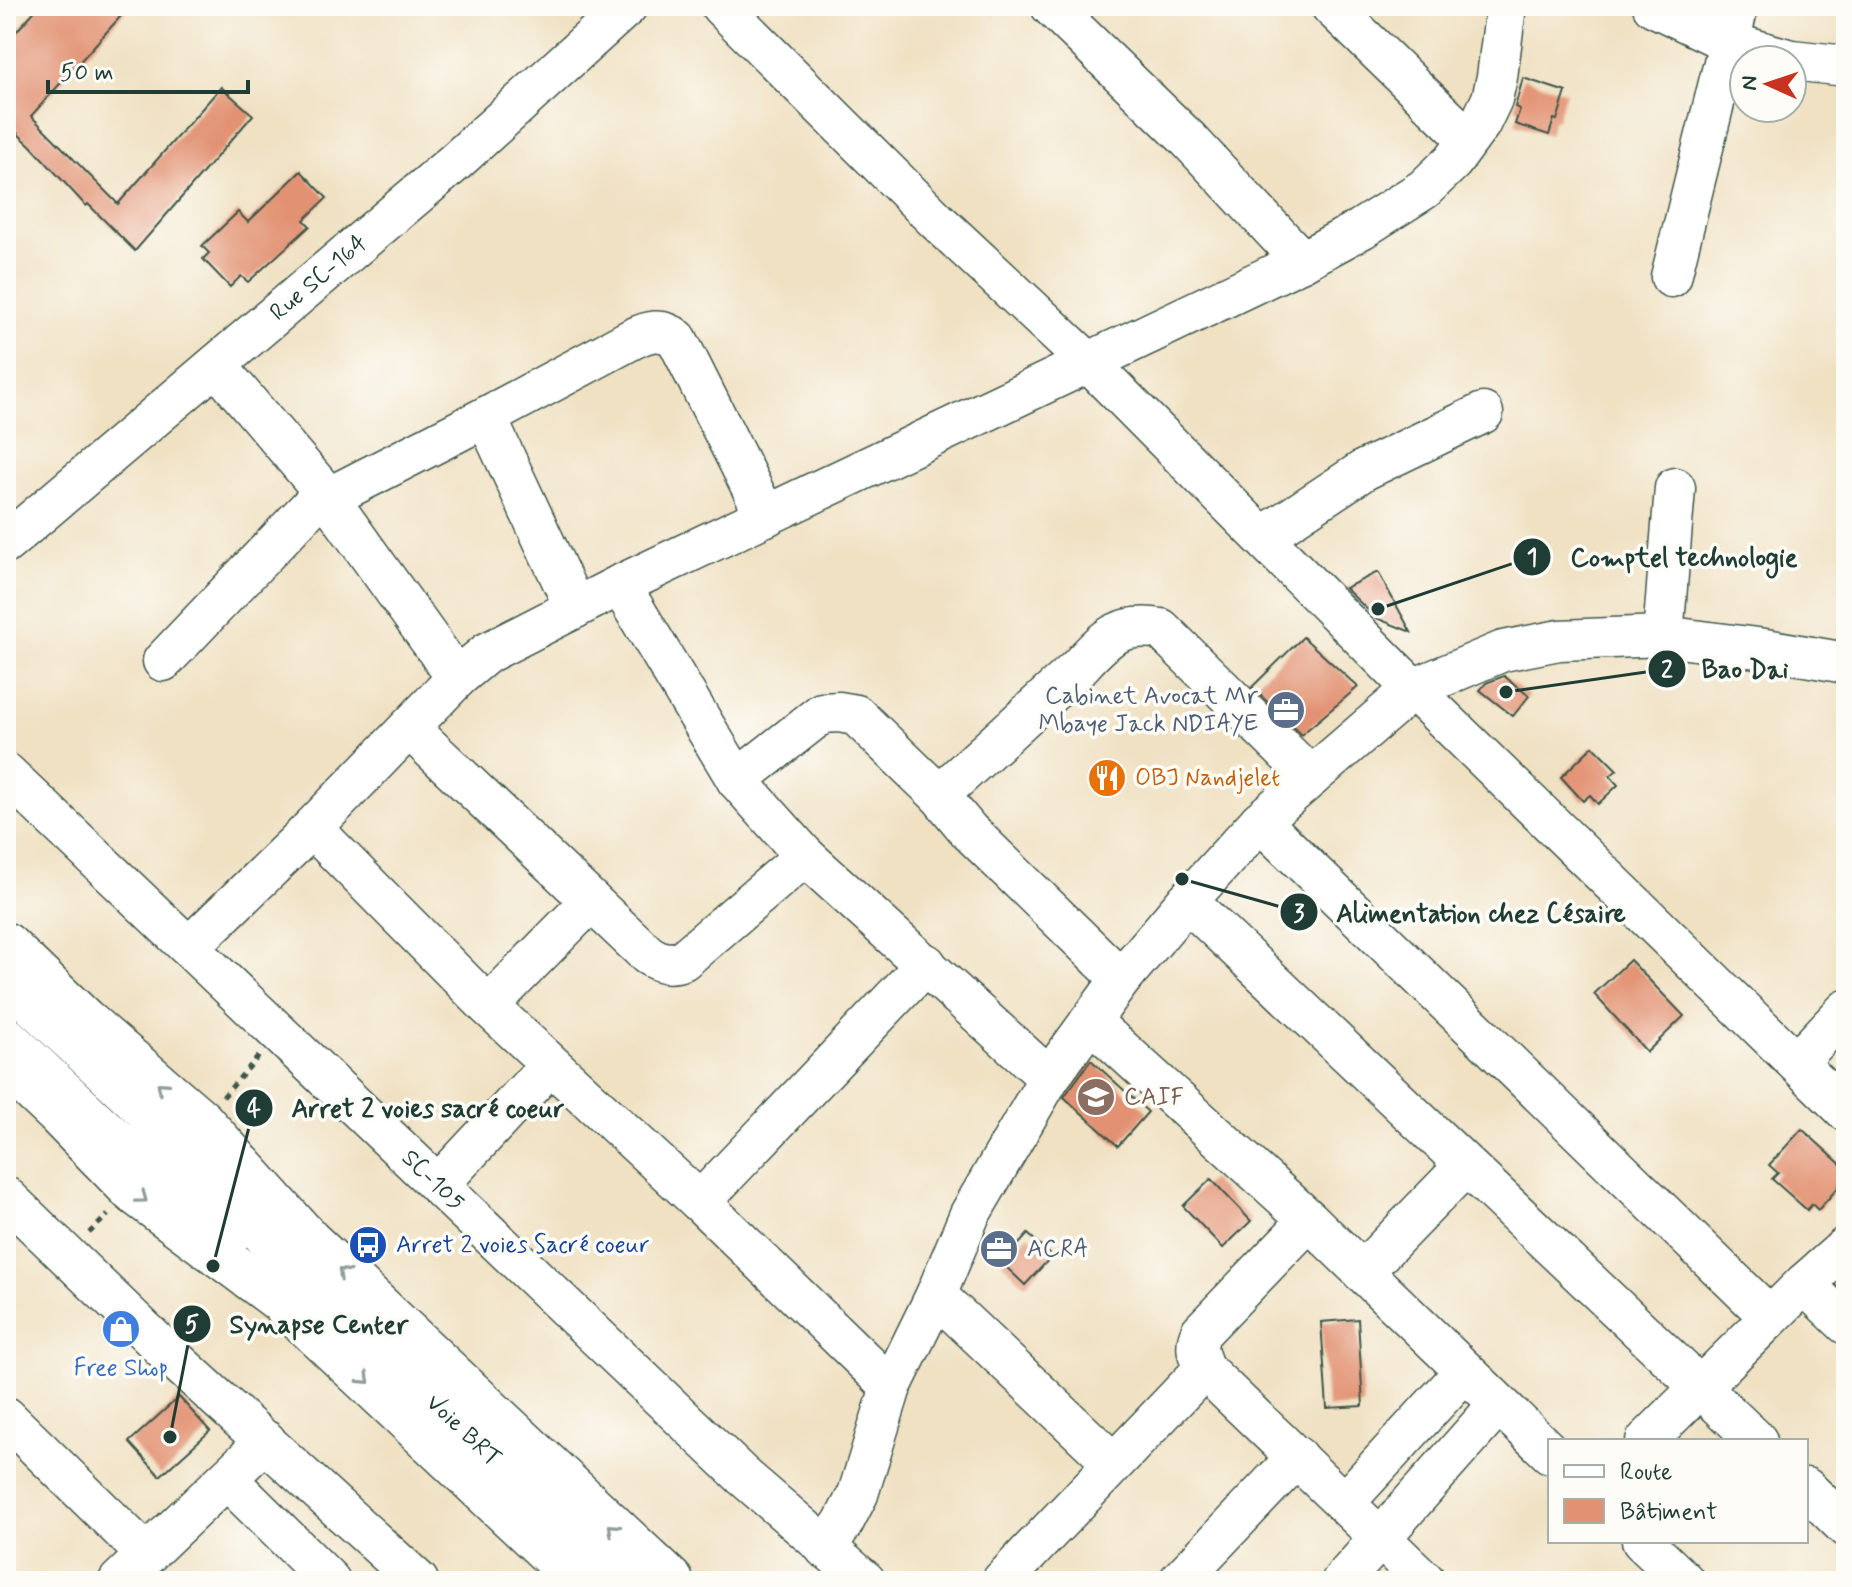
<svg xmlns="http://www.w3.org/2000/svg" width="1852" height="1587" font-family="Mynerve,sans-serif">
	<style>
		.building { fill: #e29272 }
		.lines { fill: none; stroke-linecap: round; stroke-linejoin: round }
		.minor-casing { stroke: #3e5649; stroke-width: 43 }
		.major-casing { stroke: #3e5649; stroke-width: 47 }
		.path { stroke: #3e5649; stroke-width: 5; stroke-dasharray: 6 6; stroke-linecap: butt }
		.minor { stroke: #fff; stroke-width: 40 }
		.major { stroke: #fff; stroke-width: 44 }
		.oneway { stroke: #8f9e9a }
		.labels { text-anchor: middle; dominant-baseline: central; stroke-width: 7; stroke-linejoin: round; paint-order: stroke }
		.street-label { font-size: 24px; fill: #1f3d34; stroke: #fdfcf7 }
		.service-label { font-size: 24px; fill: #4e5e75; stroke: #fdfcf7; text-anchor: end }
		.food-label { font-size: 24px; fill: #c56008; stroke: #fdfcf7; text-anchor: start }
		.education-label { font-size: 24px; fill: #785e54; stroke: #fdfcf7; text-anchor: start }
		.transit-label { font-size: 24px; fill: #164399; stroke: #fdfcf7; text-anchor: start }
		.shop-label { font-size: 24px; fill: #366cbe; stroke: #fdfcf7 }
		.leader { fill: none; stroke: #1f3d34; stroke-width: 3 }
		.callout-dot { fill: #1f3d34; stroke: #fdfcf7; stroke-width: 3 }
		.mark-label { font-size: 24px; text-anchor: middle; font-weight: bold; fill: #fff }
		.callout-label { font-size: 26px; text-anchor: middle; font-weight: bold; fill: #1f3d34; stroke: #fdfcf7; stroke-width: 7; stroke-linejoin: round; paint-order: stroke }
	</style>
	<rect width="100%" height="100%" fill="#fdfcf7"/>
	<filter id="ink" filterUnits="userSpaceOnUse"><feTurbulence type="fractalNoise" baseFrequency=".0125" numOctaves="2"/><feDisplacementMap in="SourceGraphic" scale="16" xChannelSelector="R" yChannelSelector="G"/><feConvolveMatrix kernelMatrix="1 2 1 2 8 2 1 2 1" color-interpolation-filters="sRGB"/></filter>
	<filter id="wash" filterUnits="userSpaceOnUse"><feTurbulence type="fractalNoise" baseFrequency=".006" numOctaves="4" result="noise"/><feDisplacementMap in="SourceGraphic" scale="32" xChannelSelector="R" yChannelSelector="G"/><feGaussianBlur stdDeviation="1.8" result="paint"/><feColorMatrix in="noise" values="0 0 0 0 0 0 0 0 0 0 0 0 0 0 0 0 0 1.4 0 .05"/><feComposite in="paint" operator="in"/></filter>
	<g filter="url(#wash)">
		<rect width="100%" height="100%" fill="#f0e1c3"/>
		<g id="blocks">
			<!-- building -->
			<path class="building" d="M39,6H130L31,116L118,204L221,87L253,115L135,251L88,204L86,206L30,145L6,123V43Z
				M1523,78L1566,92L1557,120L1554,119L1549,135L1515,124L1520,109L1515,107Z
				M301,171L327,198L304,220L310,226L248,282L241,276L230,287L203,259L209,253L202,246L238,212L248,222Z
				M1378,572L1411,632L1376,618L1345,588Z
				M1303,637L1358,687L1301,735L1252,687Z
				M1504,676L1529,696L1513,716L1480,690L1486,683Z
				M1593,746L1617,770L1610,776L1618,785L1598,804L1590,795L1583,801L1561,777Z
				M1630,960L1684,1016L1647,1052L1594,994Z
				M1091,1060L1148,1112L1118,1146L1064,1097Z
				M1802,1129L1846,1169V1179L1818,1210L1812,1204L1807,1210L1772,1179L1778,1173L1769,1165Z
				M1211,1179L1251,1221L1223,1248L1183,1206Z
				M1028,1234L1052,1256L1025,1285L1002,1263Z
				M1358,1319L1363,1406L1327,1408L1321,1322Z
				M179,1397L210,1431L160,1476L129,1442Z"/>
		</g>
	</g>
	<g filter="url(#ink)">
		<use href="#blocks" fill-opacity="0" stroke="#3e5649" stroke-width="2"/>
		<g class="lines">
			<defs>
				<g id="minor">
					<path d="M721,6L936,220L1090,364L1413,689L1846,1111"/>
					<path d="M1051,6L1189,140L1302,261"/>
					<path d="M1331,6L1468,139"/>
					<path d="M1653,6L1728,42L1791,60"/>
					<path d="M1792,60L1846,66"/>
					<path d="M1671,277L1738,6"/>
					<path d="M216,365L324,492L457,678"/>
					<path d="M486,417L575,608"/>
					<path d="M328,498L486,417L632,339C648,331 662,327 677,339L766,516"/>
					<path d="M1264,536L1364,470L1483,413"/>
					<path id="s1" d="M6,543L454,163L627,6"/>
					<path d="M620,585L737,780L805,856L1049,1078"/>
					<path d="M1663,636L1675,488"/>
					<path d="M163,661L324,492"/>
					<path d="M409,728L648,955C661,963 669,965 683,960L805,856"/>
					<path id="s2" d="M6,773L743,1476L865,1581"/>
					<path d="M737,780L822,713L839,712L856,715L939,795L969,831L1121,979"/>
					<path d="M939,795L1078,668C1105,639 1118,622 1161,629L1311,777"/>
					<path d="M1260,821L1770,1317"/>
					<path d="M312,828L488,1006L700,1202L891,1387"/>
					<path d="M1187,901L1757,1441"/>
					<path d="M189,947L312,828L457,678L487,653L620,585L1302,261L1361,229L1424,189L1453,161L1480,124L1492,99L1497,77L1506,6"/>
					<path id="s3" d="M6,981L180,1143L304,1280L623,1581"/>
					<path d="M488,1006L591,901"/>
					<path d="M1090,1021L1309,1220L1550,1453"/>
					<path d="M6,1036L103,1127L155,1171L236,1230"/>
					<path d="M1797,1062L1846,1010"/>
					<path d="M438,1185L550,1065"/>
					<path d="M6,1197L174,1359L418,1581"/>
					<path d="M700,1202L926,964"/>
					<path d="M1309,1220L1201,1332C1194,1346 1198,1355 1204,1369L1425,1581"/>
					<path d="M1362,1272L1465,1166"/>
					<path d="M1804,1284L1846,1324"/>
					<path d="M936,1295L1112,1462"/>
					<path d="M6,1417L147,1555"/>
					<path d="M1646,1441L1804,1284L1846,1247"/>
					<path d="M227,1479L330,1581"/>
					<path d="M1806,1488L1846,1527"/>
					<path d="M1344,1503L1465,1371"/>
					<path d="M1642,1541L1684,1581"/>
					<path d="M825,1548L843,1523L858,1494L891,1387L936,1295L970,1214L1049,1078L1121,979L1187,901L1260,821L1413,689L1503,651L1559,640L1663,636L1765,649L1846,663"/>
					<path d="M119,1581L266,1441"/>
					<path d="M1002,1581L1204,1369"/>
					<path d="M1179,1581L1297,1457"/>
					<path d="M1342,1581L1499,1404"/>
				</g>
				<path id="major" d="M6,945L85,1021L201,1121L309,1241L671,1581
					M6,1065L57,1113L133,1191L280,1300L579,1581"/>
			</defs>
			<!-- minor casing -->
			<use href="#minor" class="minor-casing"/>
			<!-- major casing -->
			<use href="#major" class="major-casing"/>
			<!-- path -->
			<path class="path" d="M223,1097L259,1056
				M89,1233L108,1215"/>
			<!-- minor -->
			<use href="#minor" class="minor"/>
			<!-- major -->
			<use href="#major" class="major"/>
		</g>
		<!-- one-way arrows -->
		<defs><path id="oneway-chevron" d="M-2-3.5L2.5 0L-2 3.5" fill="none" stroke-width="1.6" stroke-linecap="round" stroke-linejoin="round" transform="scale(2)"/></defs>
		<g class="oneway">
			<use href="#oneway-chevron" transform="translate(162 1087) rotate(-139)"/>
			<use href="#oneway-chevron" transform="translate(142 1198) rotate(37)"/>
			<use href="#oneway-chevron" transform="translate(343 1273) rotate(-137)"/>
			<use href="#oneway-chevron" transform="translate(365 1379) rotate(43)"/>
			<use href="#oneway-chevron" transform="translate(613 1529) rotate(-137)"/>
		</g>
	</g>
	<!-- icons -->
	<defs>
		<symbol id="office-disc" viewBox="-11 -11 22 22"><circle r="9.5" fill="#5c6f8a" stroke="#fdfcf7"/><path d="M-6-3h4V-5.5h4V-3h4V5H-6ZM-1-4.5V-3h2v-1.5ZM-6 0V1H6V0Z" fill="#fff"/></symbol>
		<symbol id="restaurant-disc" viewBox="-11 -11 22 22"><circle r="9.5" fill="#e8710a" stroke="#fdfcf7"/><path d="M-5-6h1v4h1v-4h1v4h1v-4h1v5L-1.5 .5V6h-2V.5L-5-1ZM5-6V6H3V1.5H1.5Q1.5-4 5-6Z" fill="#fff"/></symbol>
		<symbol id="school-disc" viewBox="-11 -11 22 22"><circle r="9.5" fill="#8d6e63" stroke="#fdfcf7"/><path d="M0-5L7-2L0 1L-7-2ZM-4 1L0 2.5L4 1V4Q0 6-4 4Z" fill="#fff"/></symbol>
		<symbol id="bus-disc" viewBox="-11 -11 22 22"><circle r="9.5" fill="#1a4fb4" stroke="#fdfcf7"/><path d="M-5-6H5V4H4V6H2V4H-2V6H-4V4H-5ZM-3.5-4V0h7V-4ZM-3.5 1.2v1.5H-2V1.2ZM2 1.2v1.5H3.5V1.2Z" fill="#fff"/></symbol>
		<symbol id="shop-disc" viewBox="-11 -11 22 22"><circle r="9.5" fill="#3f7fe0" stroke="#fdfcf7"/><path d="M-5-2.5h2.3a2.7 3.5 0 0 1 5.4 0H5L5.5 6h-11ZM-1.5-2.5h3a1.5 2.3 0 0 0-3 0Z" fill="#fff"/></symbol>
	</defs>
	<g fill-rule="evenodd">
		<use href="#office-disc" x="1264" y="688" width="44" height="44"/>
		<use href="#restaurant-disc" x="1085" y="756" width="44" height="44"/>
		<use href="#school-disc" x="1074" y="1075" width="44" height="44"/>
		<use href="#bus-disc" x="346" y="1223" width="44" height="44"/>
		<use href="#office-disc" x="977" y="1227" width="44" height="44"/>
		<use href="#shop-disc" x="99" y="1307" width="44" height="44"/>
	</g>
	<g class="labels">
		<!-- street labels -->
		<g class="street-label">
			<text stroke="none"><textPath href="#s1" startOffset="410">Rue SC-164</textPath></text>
			<text stroke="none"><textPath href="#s2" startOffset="590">SC-105</textPath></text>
			<text stroke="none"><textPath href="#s3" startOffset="642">Voie BRT</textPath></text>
		</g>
		<!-- service labels -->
		<g class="service-label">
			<text x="1258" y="696">Cabinet Avocat Mr<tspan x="1258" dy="28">Mbaye Jack NDIAYE</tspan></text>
			<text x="1027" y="1249" text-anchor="start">ACRA</text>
		</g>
		<!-- food labels -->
		<g class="food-label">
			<text x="1135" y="778">OBJ Nandjelet</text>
		</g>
		<!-- education labels -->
		<g class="education-label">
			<text x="1124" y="1097">CAIF</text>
		</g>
		<!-- transit labels -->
		<g class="transit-label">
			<text x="396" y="1245">Arret 2 voies Sacré coeur</text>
		</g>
		<!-- shop labels -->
		<g class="shop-label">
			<text x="121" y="1368">Free Shop</text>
		</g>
	</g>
	<!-- callouts -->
	<path class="leader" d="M1378 609L1532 557M1506 692L1667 669M1182 879L1299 912M213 1266L254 1108M170 1437L192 1324"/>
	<g class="callout-dot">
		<circle cx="1378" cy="609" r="8"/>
		<circle cx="1506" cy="692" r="8"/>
		<circle cx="1182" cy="879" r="8"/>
		<circle cx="213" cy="1266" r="8"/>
		<circle cx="170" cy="1437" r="8"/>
		<circle cx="1532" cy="557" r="20"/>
		<circle cx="1667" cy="669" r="20"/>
		<circle cx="1299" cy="912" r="20"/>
		<circle cx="254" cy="1108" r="20"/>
		<circle cx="192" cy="1324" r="20"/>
	</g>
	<g class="mark-label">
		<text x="1532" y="565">1</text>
		<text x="1667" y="677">2</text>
		<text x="1299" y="921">3</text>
		<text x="254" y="1116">4</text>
		<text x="192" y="1332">5</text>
	</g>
	<g class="callout-label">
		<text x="1684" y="566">Comptel technologie</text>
		<text x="1745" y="678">Bao Dai</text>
		<text x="1481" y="922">Alimentation chez Césaire</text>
		<text x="428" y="1117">Arret 2 voies sacré coeur</text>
		<text x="319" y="1333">Synapse Center</text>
	</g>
	<!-- margin -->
	<rect width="1852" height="1587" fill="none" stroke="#fdfcf7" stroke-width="32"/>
	<!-- legend -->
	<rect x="1548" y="1439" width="260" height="104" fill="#fdfcf7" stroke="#a4b0a9" stroke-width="2"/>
	<rect x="1564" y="1465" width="40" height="12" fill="#ffffff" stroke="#a4b0a9" stroke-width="2"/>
	<text x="1620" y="1479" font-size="24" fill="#1f3d34">Route</text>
	<rect x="1564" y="1499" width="40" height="24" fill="#e29272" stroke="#a4b0a9" stroke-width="2"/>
	<text x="1620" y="1519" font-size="24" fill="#1f3d34">Bâtiment</text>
	<!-- north arrow -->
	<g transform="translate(1768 84) rotate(273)"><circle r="38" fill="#fdfcf7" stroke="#a4b0a9" stroke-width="2"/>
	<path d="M0-6L14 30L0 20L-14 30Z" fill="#c8321e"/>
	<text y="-12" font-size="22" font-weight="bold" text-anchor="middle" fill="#1f3d34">N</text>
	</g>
	<!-- scale -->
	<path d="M48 80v12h200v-12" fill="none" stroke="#1f3d34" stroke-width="4"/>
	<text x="60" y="80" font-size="24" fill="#1f3d34" stroke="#fdfcf7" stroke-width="6" paint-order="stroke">50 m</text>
</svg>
